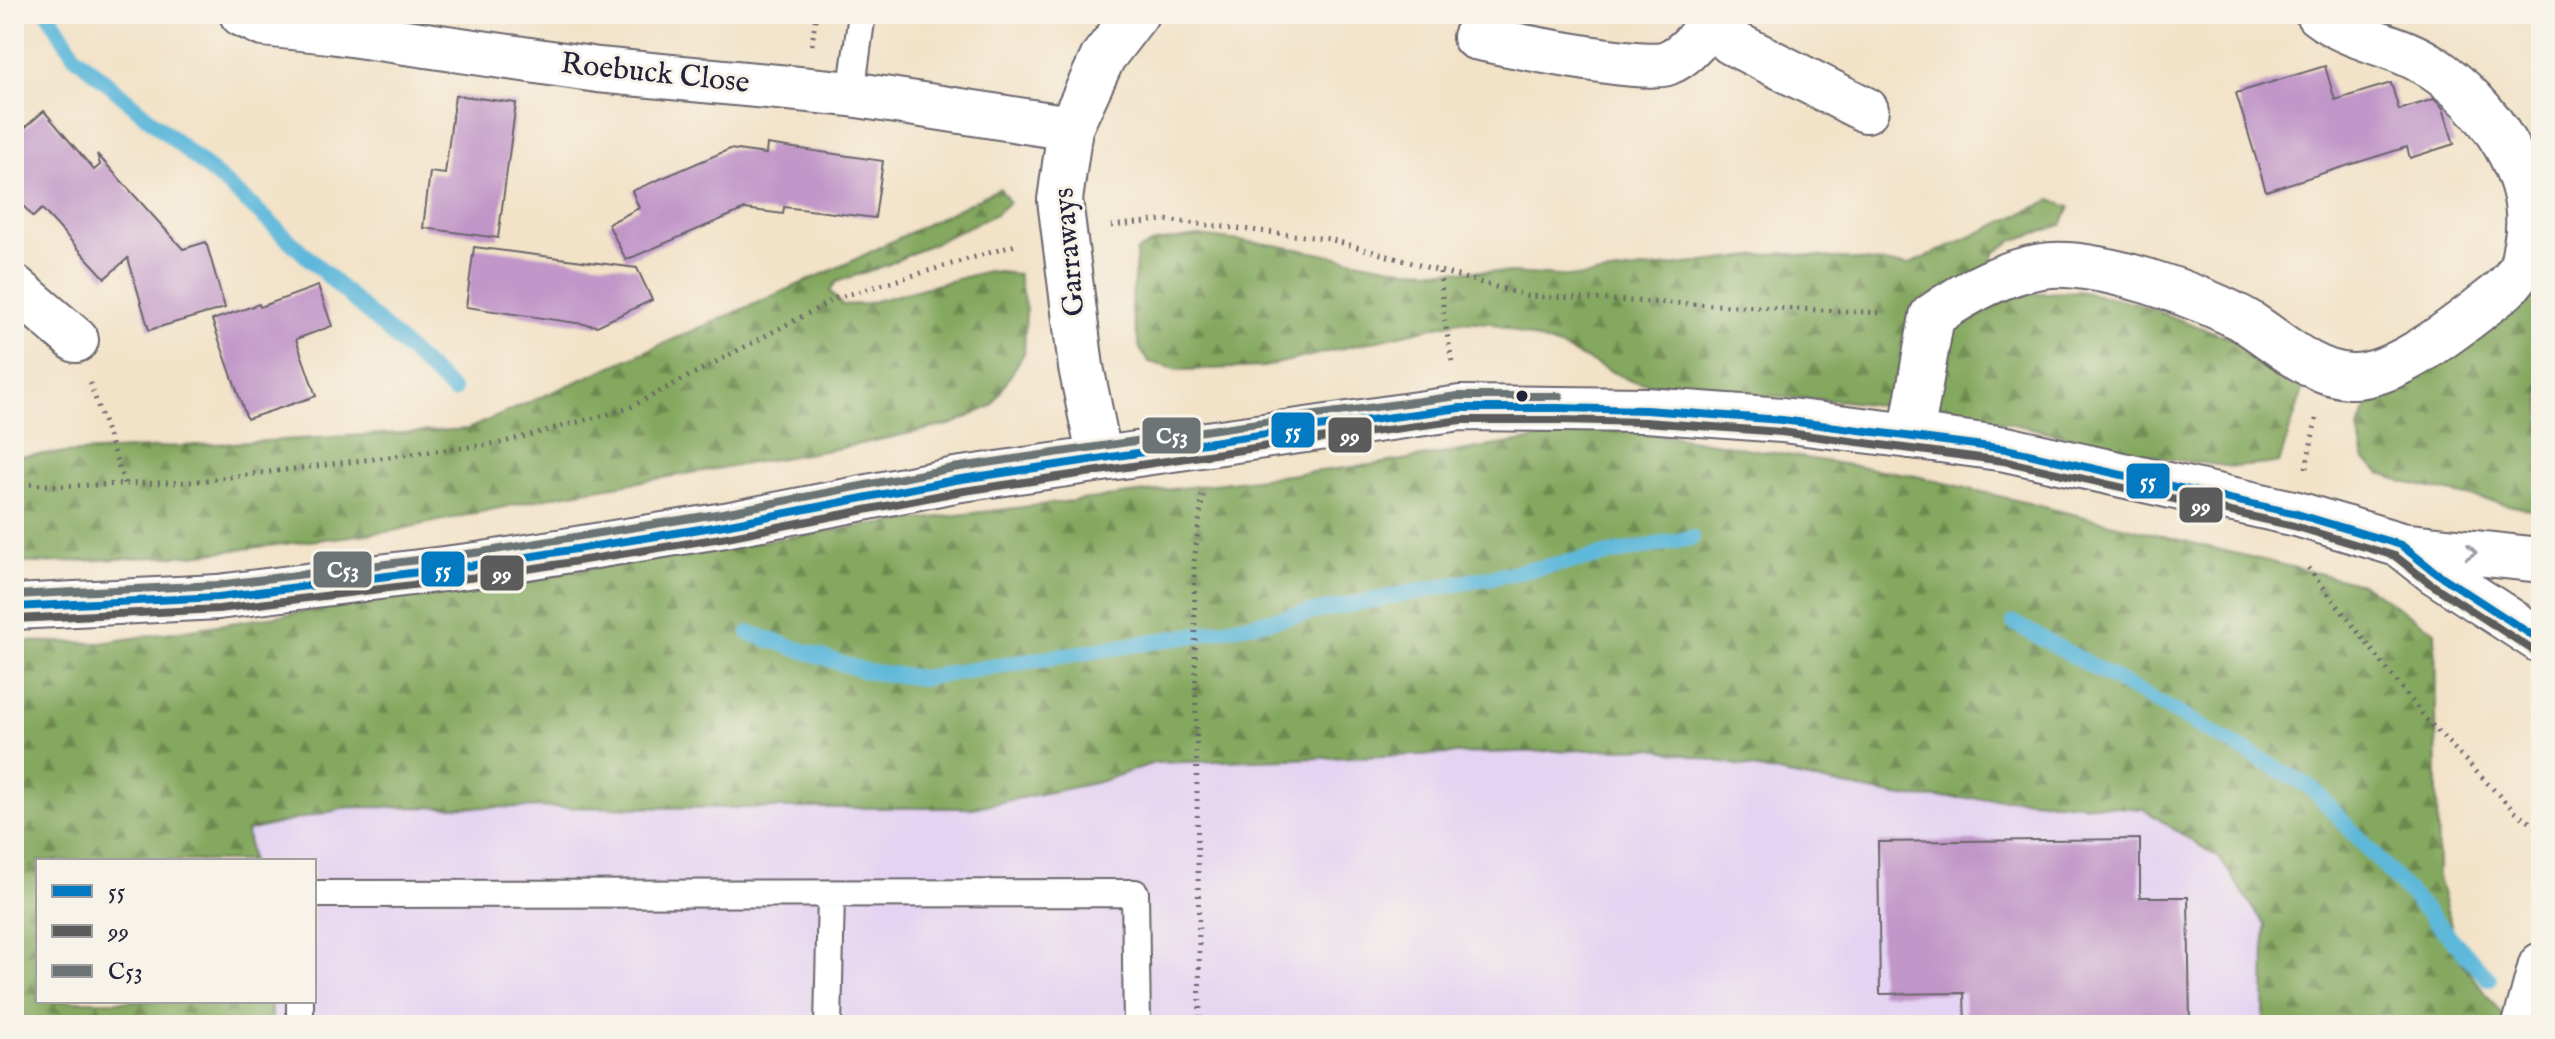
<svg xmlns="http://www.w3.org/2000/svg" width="2555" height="1039" font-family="'IM FELL English',serif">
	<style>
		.built { fill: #e4d3f2 }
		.forest { fill: url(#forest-firs); stroke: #53654c; stroke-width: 2 }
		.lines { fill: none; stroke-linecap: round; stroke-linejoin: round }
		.stream { stroke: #5db8da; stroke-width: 16 }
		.building { fill: #c196c8 }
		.service-casing { stroke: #6b656c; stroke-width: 30 }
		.minor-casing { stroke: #6b656c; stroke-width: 48 }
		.tertiary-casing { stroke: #6b656c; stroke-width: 48 }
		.path { stroke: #6b656c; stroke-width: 5; stroke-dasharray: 2 6; stroke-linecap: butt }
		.service { stroke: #fff; stroke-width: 26 }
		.minor { stroke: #fff; stroke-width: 44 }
		.tertiary { stroke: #fff; stroke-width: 44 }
		.bus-1-casing { stroke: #f7f3e8; stroke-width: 14 }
		.bus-2-casing { stroke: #f7f3e8; stroke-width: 14 }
		.bus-3-casing { stroke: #f7f3e8; stroke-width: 14 }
		.bus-1 { stroke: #0279c1; stroke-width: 8 }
		.bus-2 { stroke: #5c5c5d; stroke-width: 8 }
		.bus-3 { stroke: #6c7476; stroke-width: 8 }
		.oneway { stroke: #9c9ca7 }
		.bus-dot { fill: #22223b; stroke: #f7f3e8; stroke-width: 3 }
		.labels { text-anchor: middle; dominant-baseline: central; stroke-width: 6; stroke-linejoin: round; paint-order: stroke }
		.street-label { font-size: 30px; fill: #22223b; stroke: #f7f3e8 }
		.line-badge { stroke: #f7f3e8; stroke-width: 3 }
		.badge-label { font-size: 22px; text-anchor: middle; font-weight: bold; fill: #fff }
	</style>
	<defs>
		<pattern id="forest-firs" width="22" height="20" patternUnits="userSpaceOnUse" patternTransform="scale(2)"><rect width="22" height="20" fill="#84a85e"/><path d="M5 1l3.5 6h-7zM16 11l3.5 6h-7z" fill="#6c884f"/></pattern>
	</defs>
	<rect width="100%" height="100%" fill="#f7f3e8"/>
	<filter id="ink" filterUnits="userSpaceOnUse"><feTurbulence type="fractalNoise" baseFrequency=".0125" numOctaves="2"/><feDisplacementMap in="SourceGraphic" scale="16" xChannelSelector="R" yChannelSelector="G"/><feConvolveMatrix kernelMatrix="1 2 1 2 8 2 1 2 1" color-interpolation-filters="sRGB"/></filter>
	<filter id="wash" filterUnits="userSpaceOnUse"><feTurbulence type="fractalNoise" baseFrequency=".006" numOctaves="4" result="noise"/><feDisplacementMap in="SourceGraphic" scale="32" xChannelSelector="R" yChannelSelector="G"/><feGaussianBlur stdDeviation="1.8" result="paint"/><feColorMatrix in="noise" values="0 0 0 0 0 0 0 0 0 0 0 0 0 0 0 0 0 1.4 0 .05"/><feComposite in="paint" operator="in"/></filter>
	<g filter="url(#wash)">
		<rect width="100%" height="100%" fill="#f2e2c7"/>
		<!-- built -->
		<path class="built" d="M1650,748L1902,797L2017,799L2143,809L2220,859L2265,925L2270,1025H273L270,1001H314V861H251L246,831L350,807L972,808L1099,782L1153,763Z"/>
		<!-- forest -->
		<path class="forest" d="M1000,188L1009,202L996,214L887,265L836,282L830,291L842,305L864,304L987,271L1018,274L1026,310L1024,353L992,406L953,424L841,448L560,495L392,531L193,555L41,563L14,562V456L468,429L848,263Z
			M2051,200L2070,207L2062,225L2014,240L1994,253L1991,266L2014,295L2078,291L2132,302L2229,338L2299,359L2307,377L2279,463L2234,467L2169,459L1986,418L1836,400L1719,394L1631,381L1565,349L1492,323L1459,321L1263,367L1179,370L1149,362L1140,349L1131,308L1137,251L1155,242L1198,236L1275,245L1403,269L1479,271L1576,277L1779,253L1908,265Z
			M2541,265V512L2403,482L2380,473L2364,459L2358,429L2371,397L2402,374L2460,353Z
			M1613,427L1912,475L2362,584L2435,631L2438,877L2460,959L2510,1025H2264L2265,925L2220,859L2143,809L2017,799L1902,797L1650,748L1154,763L1099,782L972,808L350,807L247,831L251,861H38V1001H270L273,1025H28L14,987V641L101,643L849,528L1370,465Z"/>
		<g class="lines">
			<!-- stream -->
			<path class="stream" d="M49,14L74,55L252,206L453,391
				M2014,623L2312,788L2489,979
				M749,633L865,671L922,678L1195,635L1692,538"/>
		</g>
		<g id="blocks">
			<!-- building -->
			<path class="building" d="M2325,66L2335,100L2391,83L2399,110L2434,99L2443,108L2454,144L2410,158L2407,147L2266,191L2236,93Z
				M455,95L516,103L498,238L423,228L430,172L445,174Z
				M44,111L94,170L100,165L97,154L183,249L206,242L225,308L149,330L128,258L105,278L42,209L33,217L14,195V137Z
				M767,144L883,161L875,218L784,207L783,214L745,209L626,260L608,224L639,208L632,191L730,149L766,154Z
				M474,247L637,268L652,300L597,326L466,307Z
				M318,286L332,326L296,339L316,396L247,419L212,320L259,304L260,307Z
				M2140,839V897H2188L2190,1025H1965L1964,993L1880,994L1878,842Z"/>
		</g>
	</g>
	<g filter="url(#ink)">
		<use href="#blocks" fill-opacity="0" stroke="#6b656c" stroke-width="2"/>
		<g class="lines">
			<defs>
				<path id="service" d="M851,94L862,14
					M314,894L1135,893L1137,1025
					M300,1001V1025
					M828,1025L831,895"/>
				<path id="minor" d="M242,14L263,24L330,31L598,70L851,94L1070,128
					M1475,37C1507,44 1644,72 1667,63C1687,55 1700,37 1712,20L1731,42L1866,110
					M14,287L76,340
					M1911,436L1932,316C1965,293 2002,272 2042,266C2091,257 2207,297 2249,323C2280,343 2312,374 2350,376C2390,378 2446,335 2477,311C2493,298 2511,287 2520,269C2524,262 2524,253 2526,245C2540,177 2487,103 2432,67C2396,43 2353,41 2318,14
					M1100,459L1081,367L1060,200L1070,128L1103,57L1136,14
					M2525,1025L2541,965"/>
				<path id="tertiary" d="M2401,545L2435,572L2541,641
					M14,607L218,597L484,564L725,525L955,480L1460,408L1646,410L1782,420L1911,436L2006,449L2297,514L2401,545L2541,560"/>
			</defs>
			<!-- service casing -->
			<use href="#service" class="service-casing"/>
			<!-- minor casing -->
			<use href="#minor" class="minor-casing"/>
			<!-- tertiary casing -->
			<use href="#tertiary" class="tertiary-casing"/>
			<!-- path -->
			<path class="path" d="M812,45L816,14
				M1111,226L1164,220L1329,239L1527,296L1883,313
				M1440,272L1444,316L1452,362
				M90,383L125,485
				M2306,468L2317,415
				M14,483L60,486L189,482L500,443L627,409L837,298L1019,244
				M2308,568L2426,719L2514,811L2541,830
				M1200,1025L1194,563L1203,491"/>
			<!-- service -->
			<use href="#service" class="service"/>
			<!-- minor -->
			<use href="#minor" class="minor"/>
			<!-- tertiary -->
			<use href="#tertiary" class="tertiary"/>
			<defs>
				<path id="bus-1" d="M14,607L218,597L484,564L725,525L955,480L1273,433L1460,408H1559L1646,410L1782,420L2006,449L2297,514L2401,545L2435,572L2541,641"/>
				<path id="bus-2" d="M15,619L219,609L485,576L727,537L957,492L1275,445L1461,420H1559L1645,422L1781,432L2004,461L2294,526L2395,556L2428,582L2534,651"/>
				<path id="bus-3" d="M14,595L217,585L482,552L723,513L953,468L1271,421L1458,396H1559"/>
			</defs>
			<!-- bus-1 casing -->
			<use href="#bus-1" class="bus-1-casing"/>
			<!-- bus-2 casing -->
			<use href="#bus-2" class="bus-2-casing"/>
			<!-- bus-3 casing -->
			<use href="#bus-3" class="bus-3-casing"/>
			<!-- bus-1 -->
			<use href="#bus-1" class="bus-1"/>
			<!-- bus-2 -->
			<use href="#bus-2" class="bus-2"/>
			<!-- bus-3 -->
			<use href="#bus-3" class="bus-3"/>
		</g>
		<!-- one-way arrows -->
		<defs><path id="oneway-chevron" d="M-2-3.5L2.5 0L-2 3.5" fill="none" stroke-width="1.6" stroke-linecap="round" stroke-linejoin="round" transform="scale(2)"/></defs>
		<use class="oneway" href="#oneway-chevron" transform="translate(2471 552) rotate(6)"/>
	</g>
	<!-- markers -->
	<circle class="bus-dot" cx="1522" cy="396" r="7"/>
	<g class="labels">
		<!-- street labels -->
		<g class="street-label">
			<text transform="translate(655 74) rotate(6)">Roebuck Close</text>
			<text transform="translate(1070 252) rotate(-95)">Garraways</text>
		</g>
	</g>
	<g class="line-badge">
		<rect x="1270" y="411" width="46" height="38" rx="8" fill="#0279c1"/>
		<rect x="1327" y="416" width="46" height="38" rx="8" fill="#5c5c5d"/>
		<rect x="1141" y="416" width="61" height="39" rx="8" fill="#6c7476"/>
		<rect x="2125" y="462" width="46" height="38" rx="8" fill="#0279c1"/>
		<rect x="2178" y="486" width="46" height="38" rx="8" fill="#5c5c5d"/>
		<rect x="420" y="550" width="46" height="38" rx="8" fill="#0279c1"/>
		<rect x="312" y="550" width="61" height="39" rx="8" fill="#6c7476"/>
		<rect x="479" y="554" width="46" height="38" rx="8" fill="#5c5c5d"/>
	</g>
	<g class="badge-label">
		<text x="1293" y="438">55</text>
		<text x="1350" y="443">99</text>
		<text x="1172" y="443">C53</text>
		<text x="2148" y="488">55</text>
		<text x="2201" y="513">99</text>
		<text x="443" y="577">55</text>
		<text x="343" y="577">C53</text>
		<text x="502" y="581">99</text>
	</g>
	<!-- margin -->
	<rect width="2555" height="1039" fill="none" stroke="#f7f3e8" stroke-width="48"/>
	<!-- legend -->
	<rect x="36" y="859" width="280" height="144" fill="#f7f3e8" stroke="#a29fa3" stroke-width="2"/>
	<rect x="52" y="885" width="40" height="12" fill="#0279c1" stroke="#a29fa3" stroke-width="2"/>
	<text x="108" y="899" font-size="24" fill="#22223b">55</text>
	<rect x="52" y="925" width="40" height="12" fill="#5c5c5d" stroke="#a29fa3" stroke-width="2"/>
	<text x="108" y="939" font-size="24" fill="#22223b">99</text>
	<rect x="52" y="965" width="40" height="12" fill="#6c7476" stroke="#a29fa3" stroke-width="2"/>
	<text x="108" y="979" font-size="24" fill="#22223b">C53</text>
</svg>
